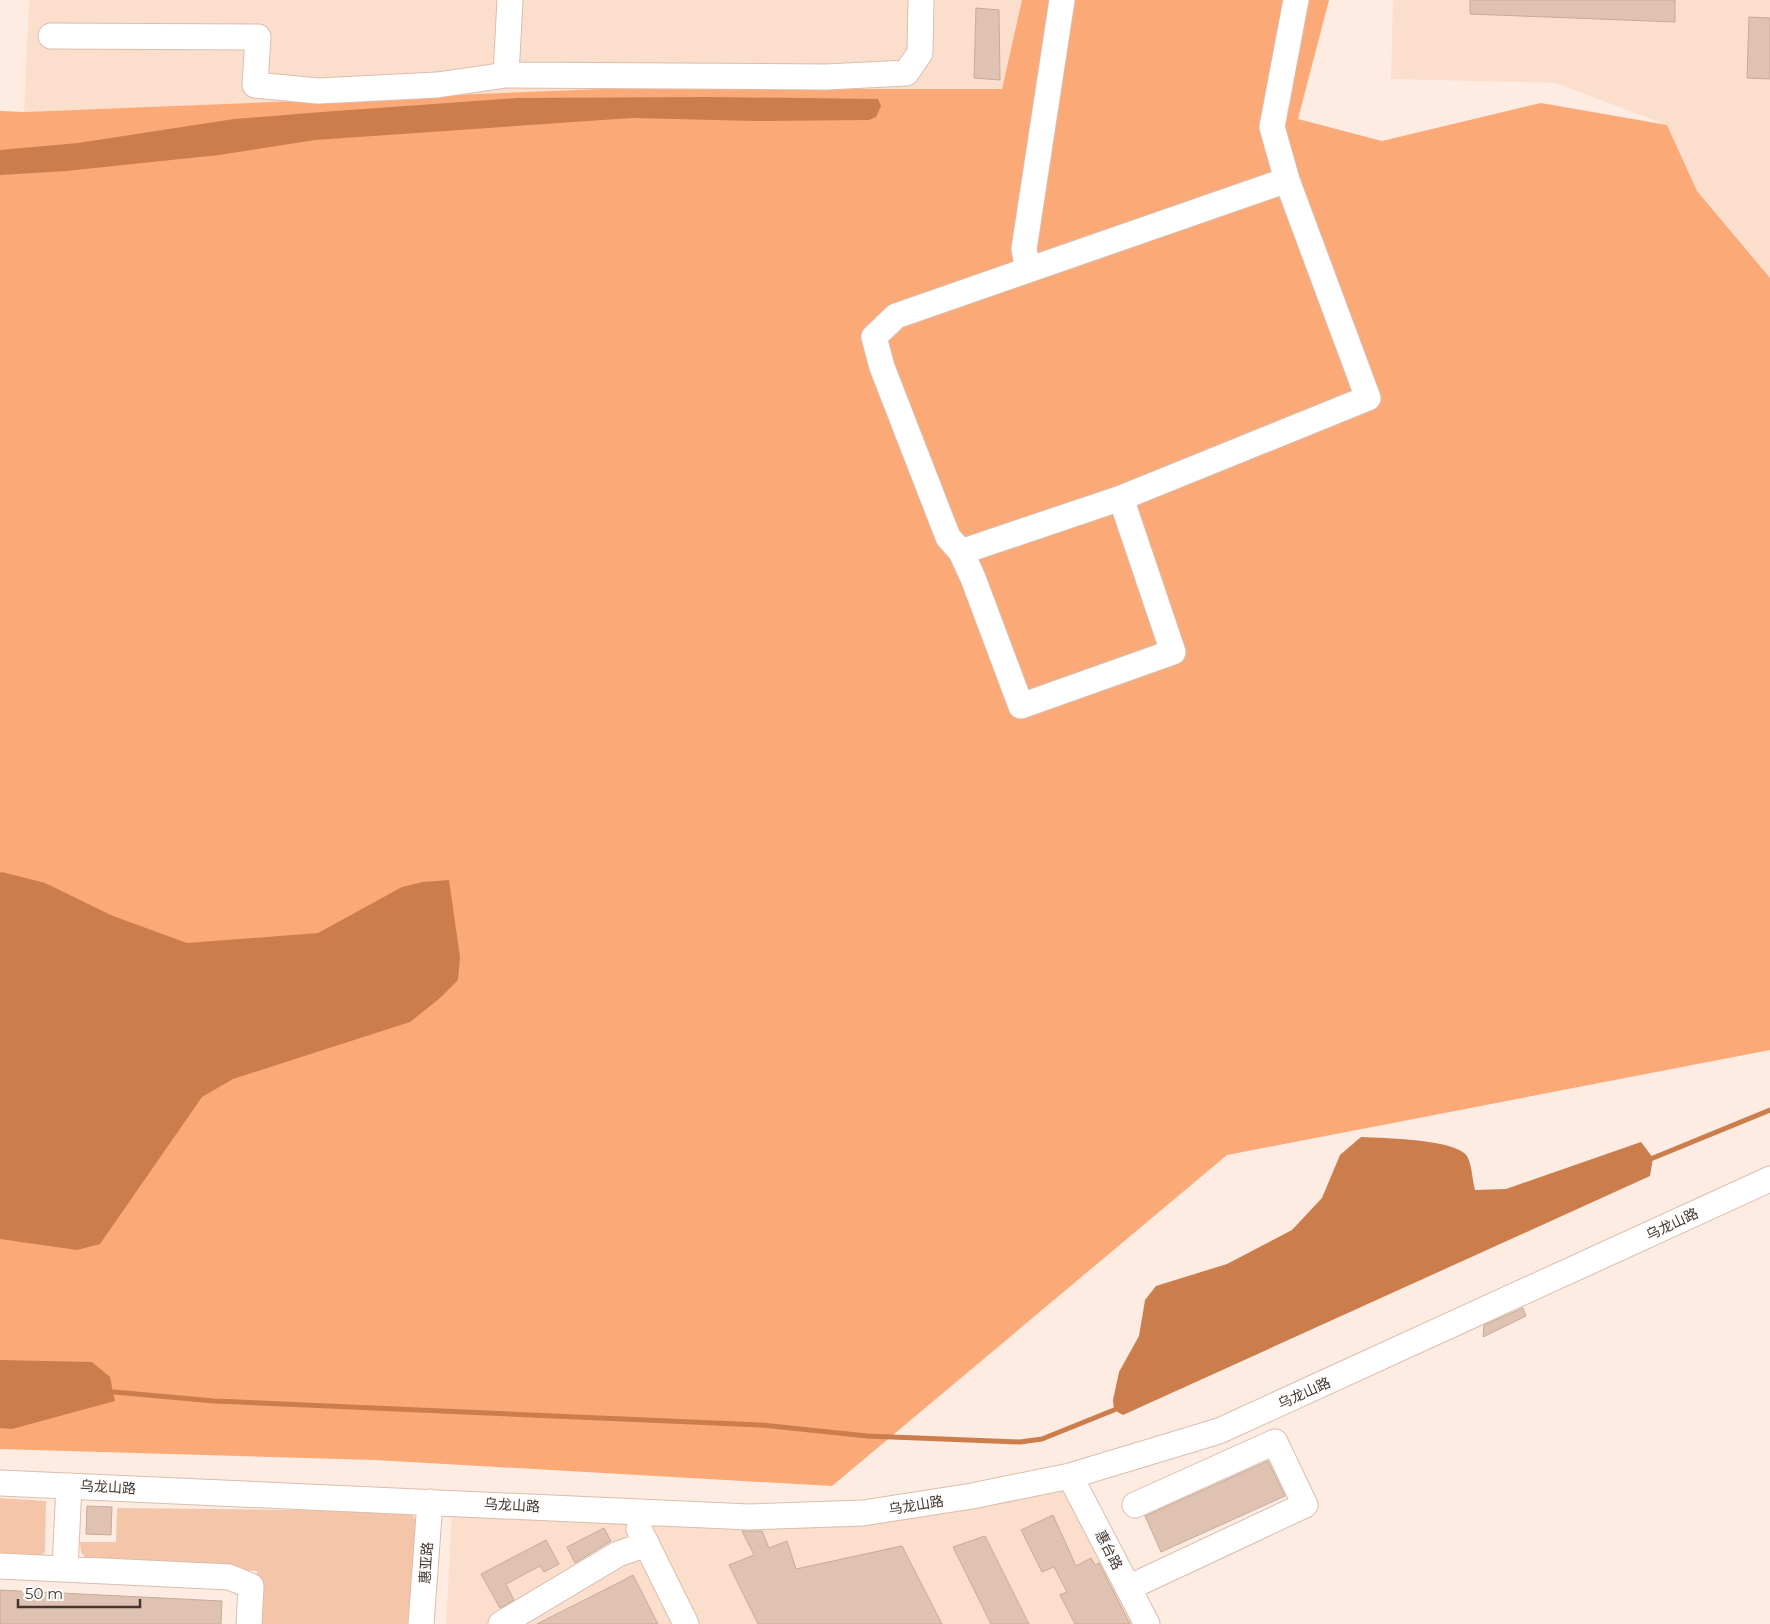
<svg xmlns="http://www.w3.org/2000/svg" width="1770" height="1624" font-family="Montserrat,'Noto Sans SC',sans-serif">
	<style>
		.built { fill: #fcdecd }
		.green { fill: #f5c5a9 }
		.forest { fill: #fca978 }
		.water { fill: #cc7d4c }
		.lines { fill: none; stroke-linecap: round; stroke-linejoin: round }
		.stream { stroke: #cc7d4c; stroke-width: 5 }
		.building { fill: #dfc2b1; stroke: #c7aa9a }
		.minor-casing { stroke: #dbbdad; stroke-width: 27 }
		.minor { stroke: #fff; stroke-width: 25 }
		.labels { text-anchor: middle; dominant-baseline: central; stroke-width: 4.5; stroke-linejoin: round; paint-order: stroke }
		.street-label { font-size: 14px; fill: #423730; stroke: #fdfdfd }
	</style>
	<rect width="100%" height="100%" fill="#feece2"/>
	<!-- built -->
	<path class="built" d="M29,0H1022L1002,89H602L24,112Z
		M1393,0H1770V278L1697,191L1667,125L1556,83L1391,79Z
		M1060,1489L1079,1506L1139,1624H446L452,1510L752,1524Z"/>
	<!-- green -->
	<path class="green" d="M0,1498L46,1501L45,1552L36,1560L0,1559Z
		M117,1508L376,1511L412,1515L420,1523L415,1624H255L257,1571L87,1560L81,1552L80,1542H116Z"/>
	<!-- forest -->
	<path class="forest" d="M1022,0H1329L1298,119L1382,141L1541,103L1667,125L1697,191L1770,278V1050L1227,1155L832,1486L375,1460L0,1449V111L24,112L602,89H1002Z"/>
	<!-- water -->
	<path class="water" d="M710,97L878,99L881,106L876,117L869,120L755,121L632,118L315,140L219,155L66,171L0,175V150L78,143L234,119L322,112L518,98Z
		M2,872L45,883L113,916L187,943L318,933L402,887L423,882L449,880L460,957L458,980L440,998L410,1022L233,1079L202,1097L100,1244L77,1250L0,1239V873Z
		M1361,1137C1381,1138 1456,1139 1467,1156C1472,1165 1472,1179 1475,1190L1506,1189L1641,1142L1653,1158L1650,1176L1123,1415L1114,1410L1113,1400L1119,1372L1139,1336L1145,1300L1156,1286L1227,1264L1292,1230L1322,1198L1340,1155Z
		M0,1360L92,1362L110,1377L115,1401L12,1429L0,1428Z"/>
	<g class="lines">
		<!-- stream -->
		<path class="stream" d="M1653,1158L1770,1110
			M114,1392L214,1401L761,1425L867,1436L1020,1442L1042,1439L1114,1410"/>
	</g>
	<!-- building -->
	<path class="building" d="M1470,0H1675V22L1470,14Z
		M976,8L999,10L1000,80L974,78Z
		M1749,17L1770,18V79L1747,78Z
		M1523,1308L1526,1316L1483,1337L1484,1325Z
		M1268,1461L1285,1496L1161,1552L1145,1516Z
		M87,1506L112,1507L111,1535L86,1534Z
		M1053,1515L1076,1566L1091,1558L1095,1565L1099,1563L1130,1624H1075L1060,1595L1067,1592L1054,1567L1042,1572L1021,1530Z
		M604,1528L611,1541L575,1563L567,1547Z
		M742,1531H762L769,1548L787,1541L796,1569L902,1546L942,1624H758L729,1565L754,1555Z
		M985,1536L1029,1624H991L953,1547Z
		M546,1540L559,1564L544,1572L540,1566L506,1584L514,1600L500,1608L481,1574Z
		M633,1575L658,1624H537L620,1582Z
		M0,1590L222,1601L221,1624H0Z"/>
	<g class="lines">
		<defs>
			<path id="minor" d="M51,36L258,37L255,85L318,91L437,85L506,75L826,77L906,73L920,53L921,0
				M506,75L510,0
				M1028,270L1024,249L1062,0
				M1121,498L1173,652L1021,706L973,578L961,552L948,537L882,367L874,337L896,316L1287,180
				M961,552L1121,498L1368,398L1287,180L1272,127L1296,0
				M1070,1476L1147,1624
				M0,1483L749,1517L863,1513L972,1496L1070,1476L1219,1431L1770,1179
				M639,1529L686,1624
				M0,1566L229,1577L251,1586L249,1624
				M65,1568L69,1486
				M1128,1588L1305,1505L1275,1442L1135,1505
				M421,1624L430,1502
				M501,1624L618,1554L647,1544"/>
		</defs>
		<!-- minor casing -->
		<use href="#minor" class="minor-casing"/>
		<!-- minor -->
		<use href="#minor" class="minor"/>
	</g>
	<g class="labels">
		<!-- street labels -->
		<g class="street-label">
			<text transform="translate(1672 1224) rotate(-25)">乌龙山路</text>
			<text transform="translate(1304 1393) rotate(-24)">乌龙山路</text>
			<text transform="translate(108 1487) rotate(3)">乌龙山路</text>
			<text transform="translate(512 1505) rotate(3)">乌龙山路</text>
			<text transform="translate(916 1505) rotate(-9)">乌龙山路</text>
			<text transform="translate(1109 1550) rotate(63)">惠台路</text>
			<text transform="translate(426 1563) rotate(-86)">惠亚路</text>
		</g>
	</g>
	<!-- scale -->
	<path d="M18 1599v8h122v-8" fill="none" stroke="#423730" stroke-width="2.5"/>
	<text x="25" y="1599" font-size="15" fill="#423730" stroke="#fdfdfd" stroke-width="4" paint-order="stroke">50 m</text>
</svg>
